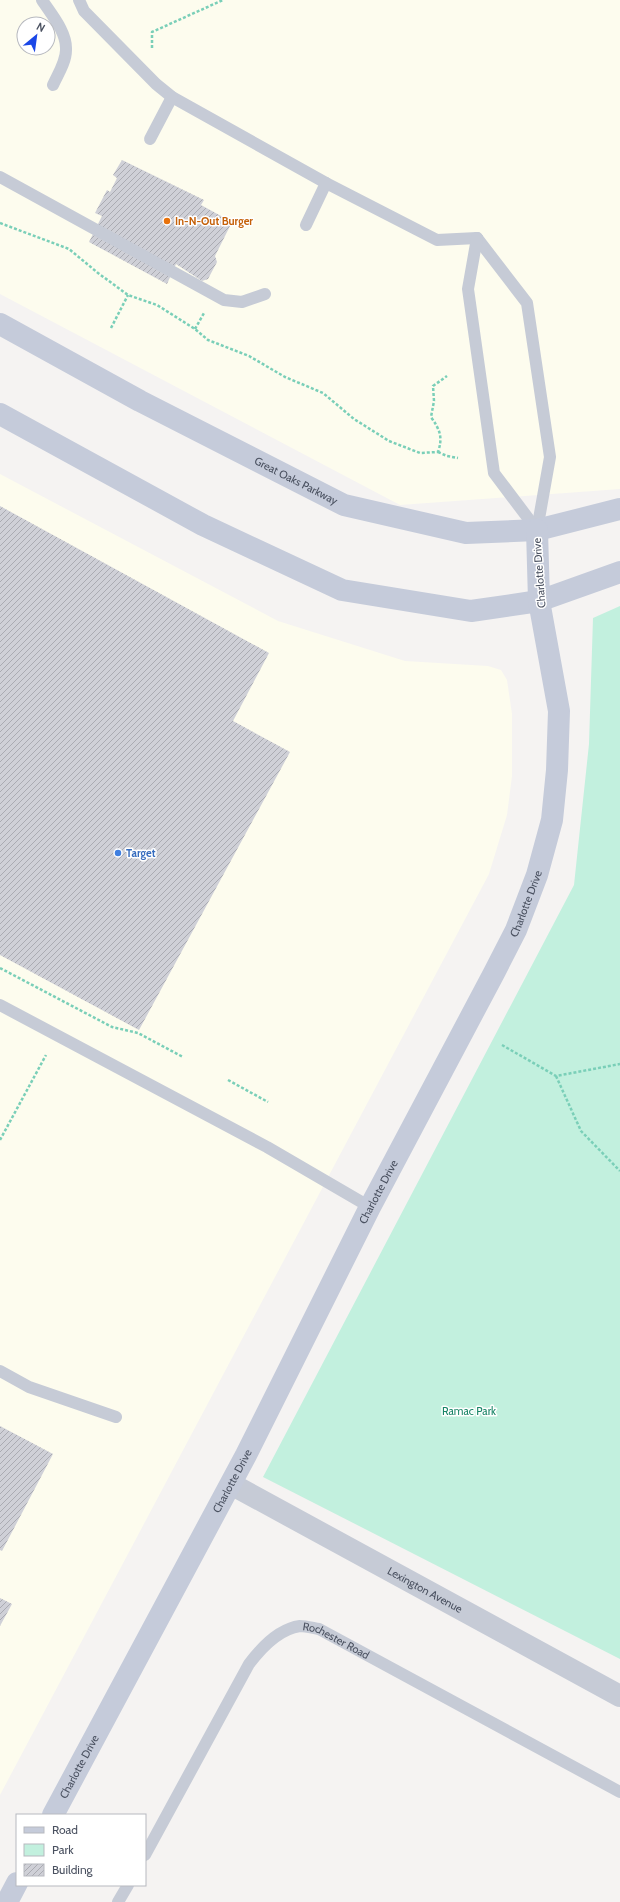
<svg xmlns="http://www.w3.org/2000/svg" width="620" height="1902" font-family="Cabin,sans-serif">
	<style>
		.commercial { fill: #fdfcee; fill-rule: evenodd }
		.green { fill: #c2f0de }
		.building { fill: url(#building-hatch) }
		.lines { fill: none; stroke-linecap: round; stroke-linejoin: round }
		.path { stroke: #7acfb8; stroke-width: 2.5; stroke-dasharray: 3 2; stroke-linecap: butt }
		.lane { stroke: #c6cbd6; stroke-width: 12 }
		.street { stroke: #c6cbd6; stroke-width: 22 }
		.secondary { stroke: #c5cbda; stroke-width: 22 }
		.food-dot { fill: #e8710a; stroke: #fff; stroke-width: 1.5 }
		.shop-dot { fill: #3f7fe0; stroke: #fff; stroke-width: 1.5 }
		.labels { text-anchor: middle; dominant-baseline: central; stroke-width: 3; stroke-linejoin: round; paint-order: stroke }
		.food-label { font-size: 11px; font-weight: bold; fill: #c56008; stroke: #fff; text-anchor: start }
		.street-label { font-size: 11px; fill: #4a5160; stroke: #fff }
		.shop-label { font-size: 11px; font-weight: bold; fill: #366cbe; stroke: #fff; text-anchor: start }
		.park-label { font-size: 11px; fill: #188466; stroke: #fff }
	</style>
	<defs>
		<pattern id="building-hatch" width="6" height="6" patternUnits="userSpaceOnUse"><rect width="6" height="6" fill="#cfd0d7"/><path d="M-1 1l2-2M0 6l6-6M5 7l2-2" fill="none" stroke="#aaabb2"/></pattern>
	</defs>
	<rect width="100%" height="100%" fill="#f5f3f2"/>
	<!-- commercial -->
	<path class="commercial" d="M0,0H620V489L400,505L0,294ZM24,24H48V48H24Z
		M0,474L278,621L405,661L488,666L501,670L507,680L512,714V776L507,815L489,874L0,1795Z"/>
	<!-- green -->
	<path class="green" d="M620,606V1659L263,1477L574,885L589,744L593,618Z"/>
	<!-- building -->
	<path class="building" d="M122,160L204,200L201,205L232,222L215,256L217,262L208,279L202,281L176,264L167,284L89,242L102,216L95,213L107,190L110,192L117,178L113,175Z
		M0,506L269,653L233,721L290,752L139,1030L0,955Z
		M0,1426L53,1454L2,1551L0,1550Z
		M0,1598L12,1604L0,1626Z"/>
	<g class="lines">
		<!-- path -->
		<path class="path" d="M152,48V32L223,0
			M0,223L69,249L98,273L128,295L157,305L195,329L208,340L249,356L285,377L323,393L354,419L389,441L420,453L438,452C443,437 440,430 431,417L434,401L433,386L447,376
			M111,328L128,295
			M195,329L204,313
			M438,452L447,456L458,458
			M0,968L112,1027L138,1033L183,1057
			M502,1045L556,1076L620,1064
			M556,1076L581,1131L620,1171
			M228,1080L268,1102
			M0,1140L46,1055"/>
		<!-- lane -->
		<g class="lane">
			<path d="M42,0C51,14 67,32 66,50C66,62 58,74 53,85"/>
			<path d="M79,0L84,11L156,84L172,97L326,183L437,240L477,238"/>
			<path d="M150,139L172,97"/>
			<path d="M0,177L224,300L242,302L265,294"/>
			<path d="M306,225L326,183"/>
			<path d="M477,238L527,303L550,457L537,530"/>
			<path d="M477,238L468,289L494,473L537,530"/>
			<path d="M0,1005L267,1147L370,1207"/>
			<path d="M0,1371L29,1387L116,1417"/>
			<path id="s1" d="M145,1855L249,1664C261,1648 278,1629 300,1626C306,1626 313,1628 319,1629L620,1792"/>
			<path d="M118,1902L128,1885"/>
		</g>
		<!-- street -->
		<path class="street" id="s2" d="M231,1484L620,1696"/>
		<!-- secondary -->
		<g class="secondary">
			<path id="s3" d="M0,324L140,401L344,505L466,533L537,530L620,509"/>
			<path d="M0,414L203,525L342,590L471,611L539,601L620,572"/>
			<path id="s4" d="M53,1815L246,1455L370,1207L494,973L516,930L537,875L552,820L557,770L559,711L539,601L537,530"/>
			<path d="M7,1902L17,1883"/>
		</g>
	</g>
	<!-- markers -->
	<circle class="food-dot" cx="167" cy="221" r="4"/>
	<circle class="shop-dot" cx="118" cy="853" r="4"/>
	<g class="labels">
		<!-- food labels -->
		<g class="food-label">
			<text x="175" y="221">In-N-Out Burger</text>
		</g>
		<!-- street labels -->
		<g class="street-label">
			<text stroke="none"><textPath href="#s3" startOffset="335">Great Oaks Parkway</textPath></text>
			<text transform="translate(539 573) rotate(-94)">Charlotte Drive</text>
			<text stroke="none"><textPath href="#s4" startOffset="1027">Charlotte Drive</textPath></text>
			<text stroke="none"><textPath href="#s4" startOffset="703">Charlotte Drive</textPath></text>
			<text stroke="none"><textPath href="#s4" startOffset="379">Charlotte Drive</textPath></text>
			<text stroke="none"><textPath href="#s2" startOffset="221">Lexington Avenue</textPath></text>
			<text stroke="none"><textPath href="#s1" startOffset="322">Rochester Road</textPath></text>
			<text stroke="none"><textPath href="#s4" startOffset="55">Charlotte Drive</textPath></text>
		</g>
		<!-- shop labels -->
		<g class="shop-label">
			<text x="126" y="853">Target</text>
		</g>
		<!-- park labels -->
		<g class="park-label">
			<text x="469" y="1411">Ramac Park</text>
		</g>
	</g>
	<!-- legend -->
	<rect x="16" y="1814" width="130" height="72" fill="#ffffff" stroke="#b7b9bf"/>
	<rect x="24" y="1827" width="20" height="6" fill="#c5cbda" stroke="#b7b9bf"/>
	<text x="52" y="1834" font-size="12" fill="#4a5160">Road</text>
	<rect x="24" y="1844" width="20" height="12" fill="#c2f0de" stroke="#b7b9bf"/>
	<text x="52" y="1854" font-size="12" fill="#4a5160">Park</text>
	<rect x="24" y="1864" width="20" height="12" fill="url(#building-hatch)" stroke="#b7b9bf"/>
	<text x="52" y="1874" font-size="12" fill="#4a5160">Building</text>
	<!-- north arrow -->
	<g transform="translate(36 36) rotate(29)"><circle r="19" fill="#ffffff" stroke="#b7b9bf"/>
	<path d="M0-3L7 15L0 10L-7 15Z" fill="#1a47e7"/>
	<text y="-6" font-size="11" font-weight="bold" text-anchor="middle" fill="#4a5160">N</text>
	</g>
</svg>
